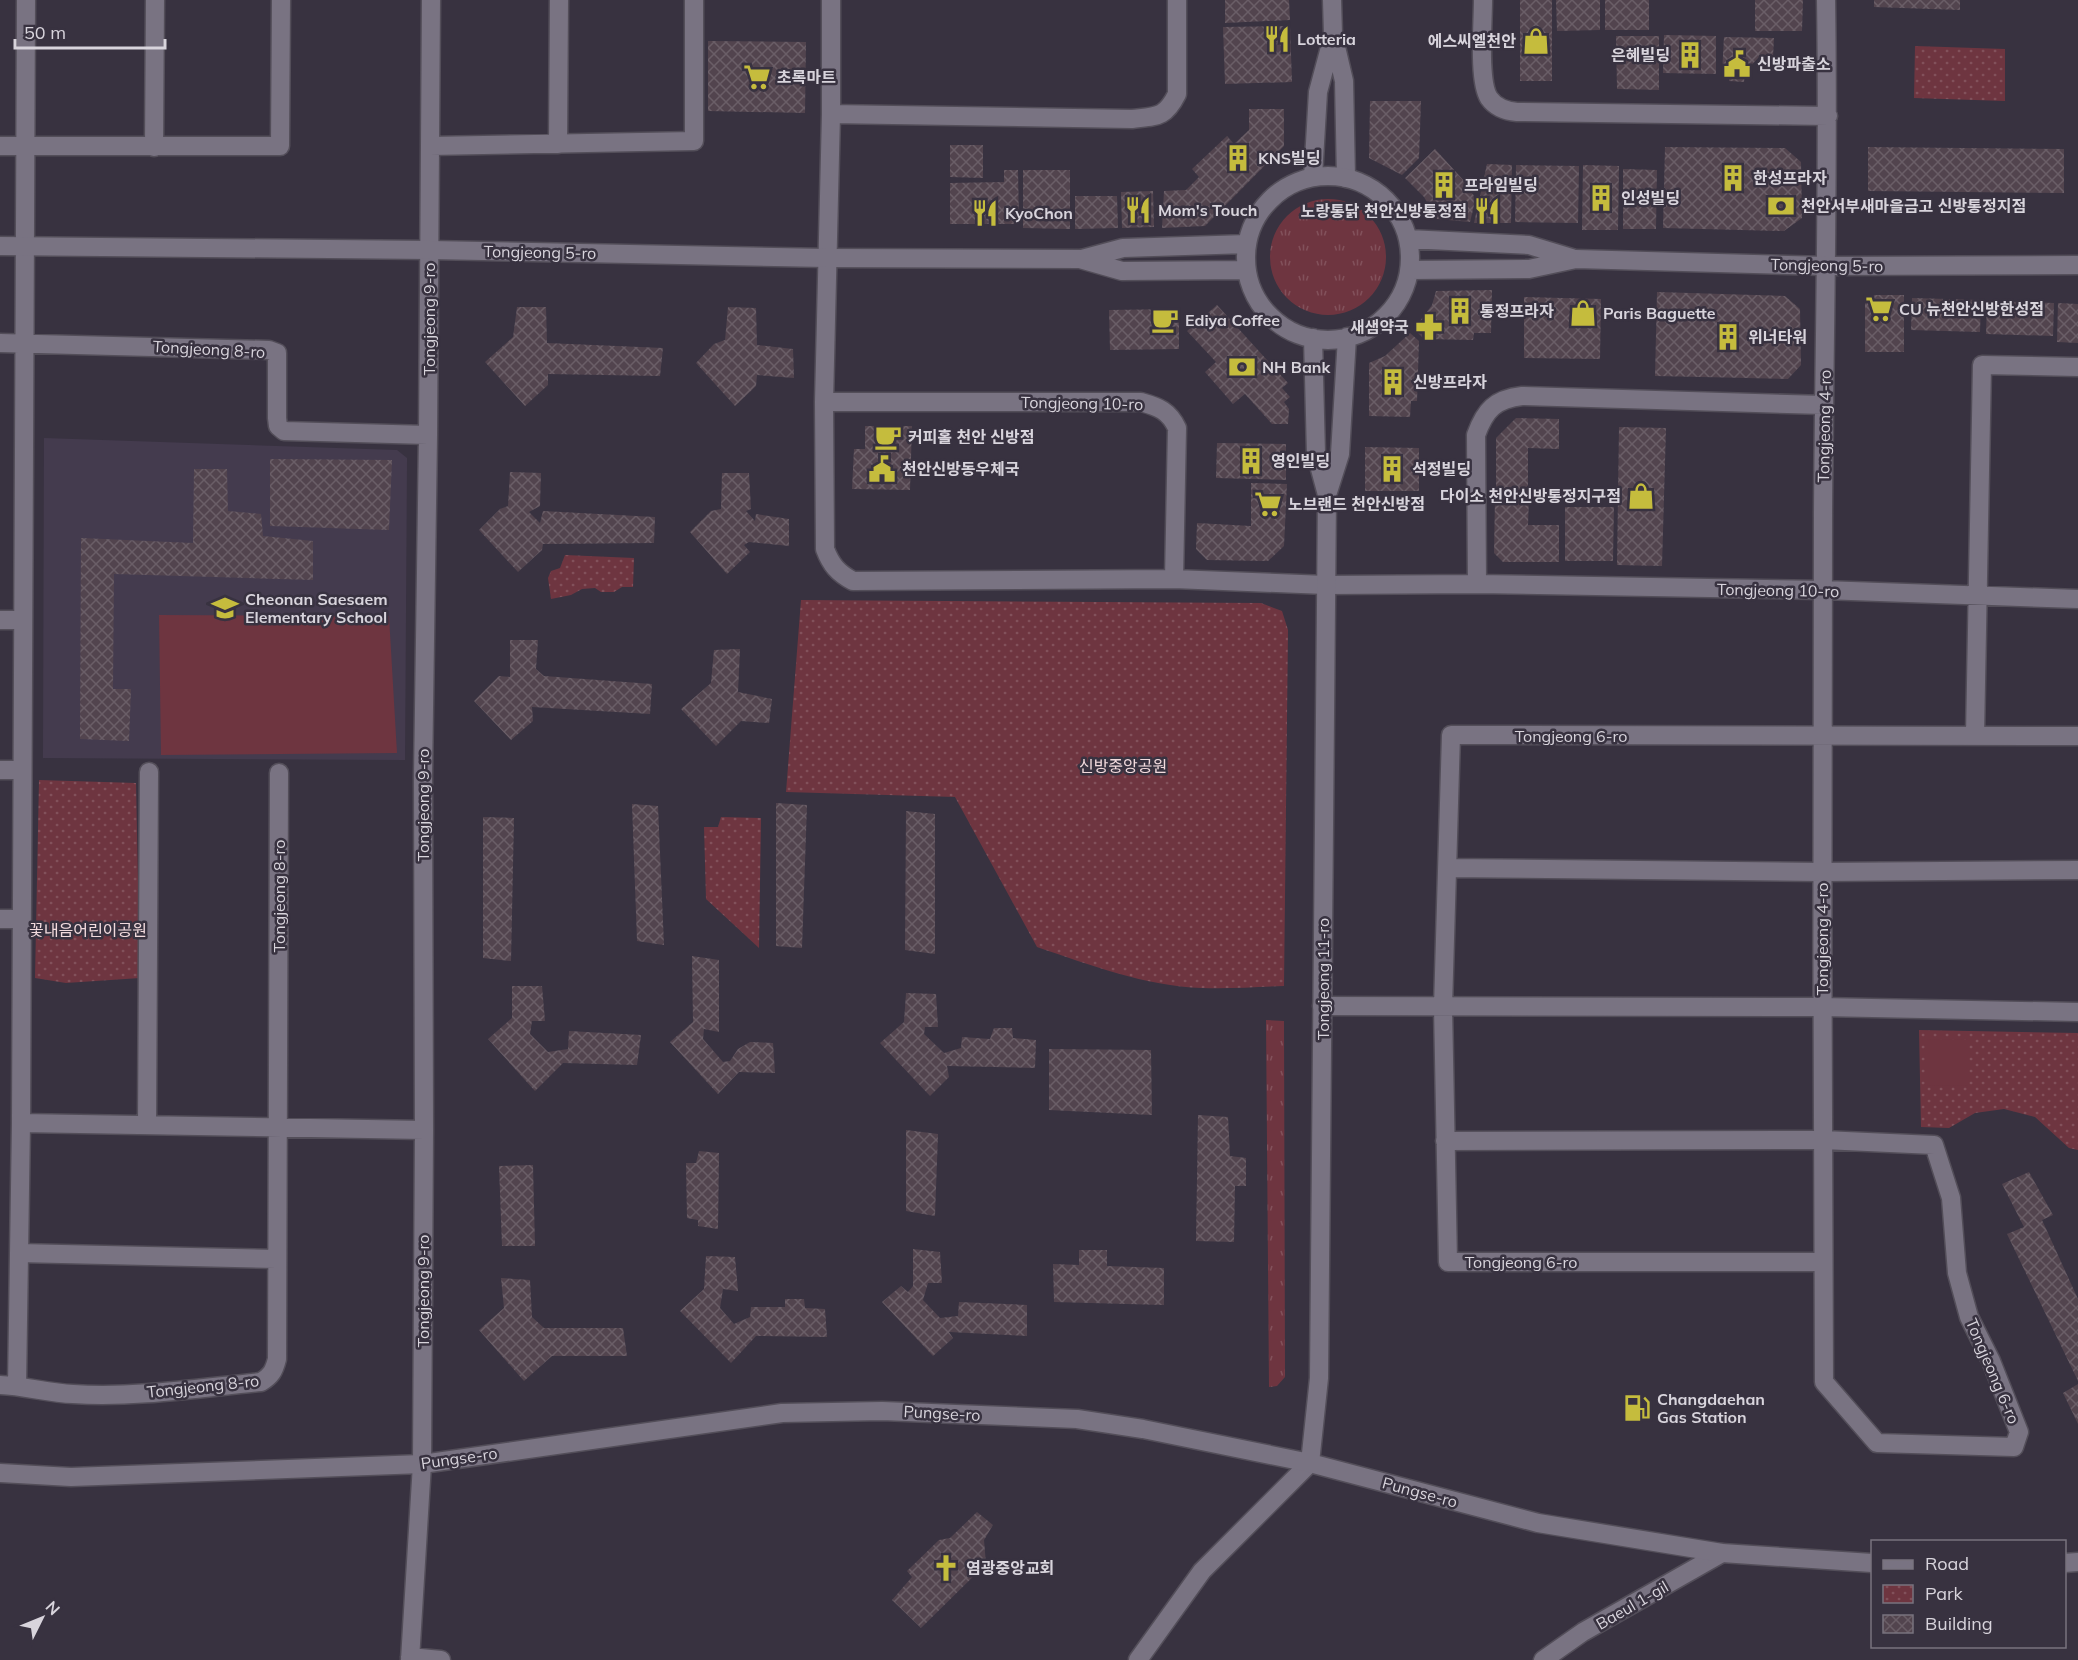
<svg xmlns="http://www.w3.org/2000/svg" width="2078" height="1660" font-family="Mulish,'Noto Sans KR',sans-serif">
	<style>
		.built { fill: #443b4e }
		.grass { fill: url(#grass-tufts) }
		.park { fill: url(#park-dots) }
		.pitch { fill: #6e3540 }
		.building { fill: url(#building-cross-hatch) }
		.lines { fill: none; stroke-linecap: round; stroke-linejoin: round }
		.street-casing { stroke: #534e59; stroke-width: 21 }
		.secondary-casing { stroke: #534e59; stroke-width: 21 }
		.street { stroke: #797382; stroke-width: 18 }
		.secondary { stroke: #797382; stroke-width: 18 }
		.labels { text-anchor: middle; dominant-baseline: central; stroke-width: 5; stroke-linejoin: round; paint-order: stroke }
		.poi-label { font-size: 16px; font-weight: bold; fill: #d8d4dc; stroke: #383240; text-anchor: start }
		.street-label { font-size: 16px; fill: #d8d4dc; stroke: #383240 }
		.park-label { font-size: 16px; fill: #f2dadd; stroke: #383240 }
	</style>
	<defs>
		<pattern id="grass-tufts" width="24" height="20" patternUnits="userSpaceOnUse" patternTransform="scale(1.5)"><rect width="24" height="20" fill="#6e3540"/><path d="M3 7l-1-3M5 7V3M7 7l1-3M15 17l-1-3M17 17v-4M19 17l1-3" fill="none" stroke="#82515b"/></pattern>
		<pattern id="park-dots" width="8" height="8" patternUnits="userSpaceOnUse" patternTransform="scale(1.5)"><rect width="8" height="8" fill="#6e3540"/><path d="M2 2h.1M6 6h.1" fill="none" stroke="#82515b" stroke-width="1.8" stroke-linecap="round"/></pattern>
		<pattern id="building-cross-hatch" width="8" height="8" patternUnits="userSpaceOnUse" patternTransform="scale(1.5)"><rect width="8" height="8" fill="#52444e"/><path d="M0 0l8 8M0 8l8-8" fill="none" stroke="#6a5e67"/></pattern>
	</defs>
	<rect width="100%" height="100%" fill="#383240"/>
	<!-- built -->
	<path class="built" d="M44,438L397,450L407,458L405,760L43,758Z"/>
	<!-- grass -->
	<path class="grass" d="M1270 257a58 58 0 1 1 116 0a58 58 0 1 1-116 0Z
		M1266,1020L1284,1021L1285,1377L1277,1386L1269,1387Z"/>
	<!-- park -->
	<path class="park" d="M1915,46L2005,49V101L1914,98Z
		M565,555L634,558L633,587H622L614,592H601L595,588L582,589L571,595L551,599L548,578L551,571L560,568Z
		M801,600L1261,603L1282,611L1288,630L1284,986C1257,987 1229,989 1202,988C1145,986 1090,965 1037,947L955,797L786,792Z
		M39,780L136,783L140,978L66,983L35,978Z
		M721,817L761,818L759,948L706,899L704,827H718Z
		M1919,1030L2078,1033V1150L2069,1148L2035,1117L2004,1109L1975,1113L1949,1128L1921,1127Z"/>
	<!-- pitch -->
	<path class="pitch" d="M159,615L389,616L397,753L161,755Z
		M1927,1039L1969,1040V1085L1927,1086Z"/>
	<!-- building -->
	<path class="building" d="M1225,0H1289L1290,20L1225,23Z
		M1520,0H1552V81H1520Z
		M1556,0H1600V30L1557,31Z
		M1605,0H1649V30H1605Z
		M1755,0H1803L1802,31H1755Z
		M1874,0H1960V10L1874,7Z
		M1290,26L1292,82L1225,84L1223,27Z
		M1664,35L1716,36V74L1663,73Z
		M1616,36H1659V90L1617,89Z
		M1724,37L1774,38L1773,57H1759L1745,72L1744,82L1729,81V73H1722Z
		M708,41L806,42L805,113L708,111Z
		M1370,101H1421L1419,158L1402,175L1369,158Z
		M1249,109H1284V146L1205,226L1162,228L1164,191L1186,190L1199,177L1192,169L1227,136L1234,144L1249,130Z
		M950,145H983V178L950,177Z
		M1665,147L1785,148L1801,162L1802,218L1784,231L1663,228Z
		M1868,147L2064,149V193L1868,191Z
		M1435,149L1466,183L1471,179L1478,186L1471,192L1476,198L1470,222L1437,219L1424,197L1405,178Z
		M1487,164L1512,165L1511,223H1474Z
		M1516,165L1579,166L1578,223L1515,222Z
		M1583,165L1619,166L1618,230H1582Z
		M1623,169L1657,170L1656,229H1623Z
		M1004,170H1018L1019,224H950V183L1004,182Z
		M1023,170H1070V229L1023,228Z
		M1153,191L1154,227L1122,228L1121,192Z
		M1075,196H1117L1118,228L1075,229Z
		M1492,290L1491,333H1474L1473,340L1424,339L1414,329L1432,305L1436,291Z
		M1657,292L1785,296L1800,309L1801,365L1788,379L1655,376Z
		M1865,295H1904V352H1865Z
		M1524,297L1601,299L1600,359L1524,358Z
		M1912,298L1981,300L1980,332L1911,330Z
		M1987,301L2054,303L2053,336L1986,334Z
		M2058,303L2078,304V343L2057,342Z
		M1217,305L1288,383L1282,388L1290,397L1284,402L1289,409L1288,424H1272L1245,394L1233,404L1205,372L1216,362L1187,331Z
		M517,307H546L547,343L663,348L660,376L548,374V385L525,406L485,362L513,337Z
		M728,307L756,308L757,345L793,349L794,378L757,375L756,386L735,406L696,363L714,344L725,340Z
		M1179,309V349L1110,350L1109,310Z
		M1410,333L1419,341L1417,401H1411L1410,417L1369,416V363L1385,356Z
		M1516,418L1559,419V449L1528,448V490L1496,489V438Z
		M865,426H912L910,490L852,489L854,449H865Z
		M1619,427L1666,428L1662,566L1617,565Z
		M1217,443L1286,444V480L1216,478Z
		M1365,447L1419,448V491H1365Z
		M270,459L392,460L389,530L270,526Z
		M194,469H227L228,511L261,514L263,536L313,541V580L114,574L113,689H131L129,741L80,739L81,538L193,543Z
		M510,472L541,473L540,506L529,512L540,523L543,511L655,517L654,543L543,544L542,550L518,572L479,530L500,509L508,506Z
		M722,473H749L751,509L746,511L755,521L756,514L789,519V546L749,542L744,545L750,552L727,574L690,532L711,511L721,509Z
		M1251,483L1287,484L1284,546L1268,561L1207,560L1196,549L1197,523L1251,526Z
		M1495,497H1529L1528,525H1559V562H1503L1494,553Z
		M1565,507H1614L1613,561H1565Z
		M510,640H538L536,669L544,676L652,684L650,714L532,707L533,721L511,740L474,701L499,676L510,677Z
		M740,649L738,692L772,699L769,723L741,721L716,746L681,709L711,683L714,650Z
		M776,803L807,805L802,948L776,946Z
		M632,804L658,806L664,945L637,941Z
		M906,811L935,814V954L905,950Z
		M483,817L514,818L511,961L483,958Z
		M692,956L719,960V1032L704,1029L703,1039L723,1062L730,1061L738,1049L750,1042L773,1043L775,1073L739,1072L718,1094L670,1042L693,1022Z
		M512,986H542L545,1021H532L530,1034L548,1052L568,1049L569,1031L641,1035L637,1065L563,1063L535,1091L488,1039L512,1018Z
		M906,993L936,994L938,1027H925L924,1034L944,1053L961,1048L962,1037L990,1039L994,1028H1012L1013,1038L1036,1040L1035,1068L947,1066L949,1077L930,1096L880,1043L904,1022Z
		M1049,1049L1151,1050L1152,1115L1049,1110Z
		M1198,1115L1228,1117L1230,1156L1246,1158V1186H1235L1234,1242L1196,1241Z
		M906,1130L938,1134L935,1216L906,1211Z
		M699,1151L719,1153L718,1229L698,1226V1220L687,1218L686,1163H696Z
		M533,1165L535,1246H502L499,1166Z
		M2029,1172L2053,1215L2042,1220L2078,1299V1381L2007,1234L2024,1227L2002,1184Z
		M913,1249L940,1252L942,1283H928L923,1300L940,1318L958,1316L959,1302L1027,1305V1336L949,1332L953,1338L933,1356L882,1302L901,1286L908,1292L913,1286Z
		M1079,1250H1107V1266L1164,1268V1305L1054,1302L1053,1264L1079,1265Z
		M706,1256L735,1257L738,1291L723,1289L720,1308L734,1324L750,1317L751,1307H785V1299H804L805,1308L825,1309L827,1337L756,1336L731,1363L680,1311L704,1289Z
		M501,1278L530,1280L532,1317L544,1328H623L627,1356H552L524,1381L479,1330L504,1308Z
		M2078,1384V1424L2063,1393Z
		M977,1512L993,1525L984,1540L986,1564L921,1628L892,1600L912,1577L907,1571L939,1540L950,1538Z"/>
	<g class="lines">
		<defs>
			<path id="street" d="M26,0L21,1123L424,1130
				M831,0V114L824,402L825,549C831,565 838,573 853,581L1174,579L1326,585L1477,584L1823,590L2078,599
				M1332,0L1333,34L1344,81L1346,178
				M1483,0C1483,23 1478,81 1489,98C1496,108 1506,111 1517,112L1828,116
				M831,114L1132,119C1157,116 1165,118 1177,94V0
				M558,144L559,0
				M0,146H280L281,0
				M430,146L694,141V0
				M154,147L155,0
				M1313,177L1318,92L1333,36
				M0,343L269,350L277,353V418L278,426L284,431L428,435
				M824,402H1141C1159,407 1169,411 1177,428L1174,579
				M1477,584L1476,435C1485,410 1495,399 1522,396L1824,405
				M0,620H22
				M1975,736L1982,365L2078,367
				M0,770H21
				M1447,868L1822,872L2078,870
				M0,919H21
				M1322,1006L1822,1007L2078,1012
				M147,1125L149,772
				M1445,1141L1823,1140L1934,1145L1951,1198L1957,1273L1969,1317L1991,1361L2019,1432L2014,1447L1877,1443L1824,1382C1822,1093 1822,803 1823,514C1824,343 1829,171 1826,0
				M19,1253L276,1259
				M1823,1262H1448L1443,1007L1451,735L2078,736
				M0,1385C25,1386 48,1393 73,1394C135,1398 199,1388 261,1382C271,1376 274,1371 277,1359L279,773
				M17,1386L21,1123
				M410,1657L441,1660
				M410,1660L422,1464L424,1130L423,777L428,435L431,0
				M1138,1660L1202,1571L1310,1463
				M1543,1660L1583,1632L1722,1553"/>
			<path id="secondary" d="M1246 258a82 82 0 1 1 164 0a82 82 0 1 1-164 0Z
				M1408,239L1529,245L1572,258
				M0,246L430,250L826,258L1080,259L1122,271L1247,270
				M1082,259L1123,248L1247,244
				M1410,270L1529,269L1576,259L1827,266L2078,265
				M1327,495L1340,454L1347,337
				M1310,1463L1319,1378L1327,495L1316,454L1313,338
				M0,1473L71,1477L422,1464L782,1413L882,1411L1077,1419L1143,1429L1310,1463L1538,1523L1722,1553L1872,1563
				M2064,1563L2078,1562"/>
		</defs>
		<!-- street casing -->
		<use href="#street" class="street-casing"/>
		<!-- secondary casing -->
		<use href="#secondary" class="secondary-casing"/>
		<!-- street -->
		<use href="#street" class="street"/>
		<!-- secondary -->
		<use href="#secondary" class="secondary"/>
	</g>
	<!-- icons -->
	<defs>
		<symbol id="restaurant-bare" viewBox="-9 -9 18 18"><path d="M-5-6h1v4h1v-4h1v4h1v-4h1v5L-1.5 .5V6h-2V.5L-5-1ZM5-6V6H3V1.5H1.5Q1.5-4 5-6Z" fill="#c5bc3d" stroke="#383240" stroke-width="2.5" paint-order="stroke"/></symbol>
		<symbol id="shop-bare" viewBox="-9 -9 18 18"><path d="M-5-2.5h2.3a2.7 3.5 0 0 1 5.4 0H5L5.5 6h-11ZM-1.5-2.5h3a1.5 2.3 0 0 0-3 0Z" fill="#c5bc3d" stroke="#383240" stroke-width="2.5" paint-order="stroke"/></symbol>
		<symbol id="building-bare" viewBox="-9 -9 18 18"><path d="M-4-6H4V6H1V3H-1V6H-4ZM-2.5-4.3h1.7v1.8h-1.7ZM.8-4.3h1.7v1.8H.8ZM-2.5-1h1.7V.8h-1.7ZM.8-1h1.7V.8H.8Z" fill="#c5bc3d" stroke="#383240" stroke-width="2.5" paint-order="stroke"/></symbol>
		<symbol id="civic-bare" viewBox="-9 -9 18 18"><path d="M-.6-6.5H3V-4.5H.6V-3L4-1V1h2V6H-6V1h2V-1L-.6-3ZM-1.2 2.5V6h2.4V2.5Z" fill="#c5bc3d" stroke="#383240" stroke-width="2.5" paint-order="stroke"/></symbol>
		<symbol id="supermarket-bare" viewBox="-9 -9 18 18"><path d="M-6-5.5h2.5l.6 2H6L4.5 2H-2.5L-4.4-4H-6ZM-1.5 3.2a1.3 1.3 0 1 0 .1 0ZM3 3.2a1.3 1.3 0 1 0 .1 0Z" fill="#c5bc3d" stroke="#383240" stroke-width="2.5" paint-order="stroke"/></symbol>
		<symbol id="bank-bare" viewBox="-9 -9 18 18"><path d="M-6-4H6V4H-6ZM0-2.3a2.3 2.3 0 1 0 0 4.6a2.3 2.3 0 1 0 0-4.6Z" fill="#c5bc3d" stroke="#383240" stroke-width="2.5" paint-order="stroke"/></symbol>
		<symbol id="cafe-bare" viewBox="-9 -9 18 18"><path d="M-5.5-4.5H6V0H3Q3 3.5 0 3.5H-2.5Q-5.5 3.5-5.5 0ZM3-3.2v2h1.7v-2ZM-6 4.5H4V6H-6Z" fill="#c5bc3d" stroke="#383240" stroke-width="2.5" paint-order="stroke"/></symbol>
		<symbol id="pharmacy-bare" viewBox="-9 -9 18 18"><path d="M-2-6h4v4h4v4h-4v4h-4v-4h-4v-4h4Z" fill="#c5bc3d" stroke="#383240" stroke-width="2.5" paint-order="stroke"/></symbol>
		<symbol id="school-bare" viewBox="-9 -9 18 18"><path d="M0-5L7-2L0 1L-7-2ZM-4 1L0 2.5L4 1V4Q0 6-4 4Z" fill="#c5bc3d" stroke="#383240" stroke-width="2.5" paint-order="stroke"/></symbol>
		<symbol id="fuel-bare" viewBox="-9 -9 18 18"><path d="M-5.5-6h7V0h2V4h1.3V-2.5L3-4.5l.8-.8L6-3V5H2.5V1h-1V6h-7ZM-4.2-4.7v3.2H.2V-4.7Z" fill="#c5bc3d" stroke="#383240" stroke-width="2.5" paint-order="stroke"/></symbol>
		<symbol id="church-bare" viewBox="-9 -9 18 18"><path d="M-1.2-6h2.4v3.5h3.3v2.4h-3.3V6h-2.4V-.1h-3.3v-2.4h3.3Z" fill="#c5bc3d" stroke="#383240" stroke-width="2.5" paint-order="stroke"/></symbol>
	</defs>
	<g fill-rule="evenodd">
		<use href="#restaurant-bare" x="1258" y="20" width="38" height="38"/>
		<use href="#shop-bare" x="1517" y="22" width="38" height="38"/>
		<use href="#building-bare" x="1671" y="36" width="38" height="38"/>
		<use href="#civic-bare" x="1718" y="45" width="38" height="38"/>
		<use href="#supermarket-bare" x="738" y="58" width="38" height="38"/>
		<use href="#building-bare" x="1219" y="139" width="38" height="38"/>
		<use href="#building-bare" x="1714" y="159" width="38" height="38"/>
		<use href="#building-bare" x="1425" y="166" width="38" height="38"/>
		<use href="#building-bare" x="1582" y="179" width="38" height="38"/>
		<use href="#bank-bare" x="1762" y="187" width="38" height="38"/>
		<use href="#restaurant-bare" x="1119" y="191" width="38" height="38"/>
		<use href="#restaurant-bare" x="1468" y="192" width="38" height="38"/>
		<use href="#restaurant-bare" x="966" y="194" width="38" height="38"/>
		<use href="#supermarket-bare" x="1860" y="290" width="38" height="38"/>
		<use href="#building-bare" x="1441" y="292" width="38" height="38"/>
		<use href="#shop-bare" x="1564" y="294" width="38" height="38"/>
		<use href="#cafe-bare" x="1146" y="301" width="38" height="38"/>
		<use href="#pharmacy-bare" x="1410" y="308" width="38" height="38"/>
		<use href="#building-bare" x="1709" y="318" width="38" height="38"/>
		<use href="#bank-bare" x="1223" y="348" width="38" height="38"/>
		<use href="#building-bare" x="1374" y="363" width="38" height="38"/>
		<use href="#cafe-bare" x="869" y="418" width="38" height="38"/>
		<use href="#building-bare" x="1232" y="442" width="38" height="38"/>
		<use href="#civic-bare" x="863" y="450" width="38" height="38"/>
		<use href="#building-bare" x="1373" y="450" width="38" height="38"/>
		<use href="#shop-bare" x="1622" y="477" width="38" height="38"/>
		<use href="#supermarket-bare" x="1249" y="485" width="38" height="38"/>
		<use href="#school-bare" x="206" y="589" width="38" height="38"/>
		<use href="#fuel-bare" x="1618" y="1389" width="38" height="38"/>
		<use href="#church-bare" x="927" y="1549" width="38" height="38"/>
	</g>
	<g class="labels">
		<!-- poi labels -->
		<g class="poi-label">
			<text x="1297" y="39">Lotteria</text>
			<text x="1516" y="41" text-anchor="end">에스씨엘천안</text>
			<text x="1670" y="55" text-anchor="end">은혜빌딩</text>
			<text x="1757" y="64">신방파출소</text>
			<text x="777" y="77">초록마트</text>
			<text x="1258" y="158">KNS빌딩</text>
			<text x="1753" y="178">한성프라자</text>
			<text x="1464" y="185">프라임빌딩</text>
			<text x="1621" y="198">인성빌딩</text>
			<text x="1801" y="206">천안서부새마을금고 신방통정지점</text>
			<text x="1158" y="210">Mom's Touch</text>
			<text x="1467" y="211" text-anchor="end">노랑통닭 천안신방통정점</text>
			<text x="1005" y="213">KyoChon</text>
			<text x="1899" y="309">CU 뉴천안신방한성점</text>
			<text x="1480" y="311">통정프라자</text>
			<text x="1603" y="313">Paris Baguette</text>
			<text x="1185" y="320">Ediya Coffee</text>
			<text x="1409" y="327" text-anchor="end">새샘약국</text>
			<text x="1748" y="337">위너타워</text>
			<text x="1262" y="367">NH Bank</text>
			<text x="1413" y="382">신방프라자</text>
			<text x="908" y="437">커피홀 천안 신방점</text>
			<text x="1271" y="461">영인빌딩</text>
			<text x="902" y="469">천안신방동우체국</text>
			<text x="1412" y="469">석정빌딩</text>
			<text x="1621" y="496" text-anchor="end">다이소 천안신방통정지구점</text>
			<text x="1288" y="504">노브랜드 천안신방점</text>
			<text x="245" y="599">Cheonan Saesaem<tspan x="245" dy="18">Elementary School</tspan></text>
			<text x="1657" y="1399">Changdaehan<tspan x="1657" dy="18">Gas Station</tspan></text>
			<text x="966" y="1568">염광중앙교회</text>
		</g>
		<!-- street labels -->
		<g class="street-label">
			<text transform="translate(540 252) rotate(1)">Tongjeong 5-ro</text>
			<text transform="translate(1827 265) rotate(1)">Tongjeong 5-ro</text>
			<text transform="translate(429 319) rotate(-90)">Tongjeong 9-ro</text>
			<text transform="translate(209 349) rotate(3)">Tongjeong 8-ro</text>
			<text transform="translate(1082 403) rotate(1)">Tongjeong 10-ro</text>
			<text transform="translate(1824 426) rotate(-89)">Tongjeong 4-ro</text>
			<text transform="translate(1778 590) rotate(1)">Tongjeong 10-ro</text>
			<text x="1571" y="736">Tongjeong 6-ro</text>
			<text transform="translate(423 805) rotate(-90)">Tongjeong 9-ro</text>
			<text transform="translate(279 896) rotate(-90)">Tongjeong 8-ro</text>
			<text transform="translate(1822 939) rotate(-90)">Tongjeong 4-ro</text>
			<text transform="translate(1323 979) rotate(-90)">Tongjeong 11-ro</text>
			<text x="1521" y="1262">Tongjeong 6-ro</text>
			<text transform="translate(423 1291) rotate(-90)">Tongjeong 9-ro</text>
			<text transform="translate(1993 1371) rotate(67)">Tongjeong 6-ro</text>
			<text transform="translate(203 1386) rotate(-6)">Tongjeong 8-ro</text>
			<text transform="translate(942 1413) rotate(3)">Pungse-ro</text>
			<text transform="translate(459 1458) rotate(-8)">Pungse-ro</text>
			<text transform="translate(1420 1492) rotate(15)">Pungse-ro</text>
			<text transform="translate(1632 1605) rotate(-30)">Baeul 1-gil</text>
		</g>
		<!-- park labels -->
		<g class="park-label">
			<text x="1123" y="766">신방중앙공원</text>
			<text x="88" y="930">꽃내음어린이공원</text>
		</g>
	</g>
	<!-- legend -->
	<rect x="1871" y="1540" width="195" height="108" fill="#383240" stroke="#78737e" stroke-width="1.5"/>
	<rect x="1883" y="1560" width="30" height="9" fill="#797382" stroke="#78737e" stroke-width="1.5"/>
	<text x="1925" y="1570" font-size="18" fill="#d8d4dc">Road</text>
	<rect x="1883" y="1585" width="30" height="18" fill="url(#park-dots)" stroke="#78737e" stroke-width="1.5"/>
	<text x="1925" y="1600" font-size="18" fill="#d8d4dc">Park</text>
	<rect x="1883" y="1615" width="30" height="18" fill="url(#building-cross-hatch)" stroke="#78737e" stroke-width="1.5"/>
	<text x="1925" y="1630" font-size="18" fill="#d8d4dc">Building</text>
	<!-- north arrow -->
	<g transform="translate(42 1618) rotate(47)" stroke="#383240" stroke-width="4.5" paint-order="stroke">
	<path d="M0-4.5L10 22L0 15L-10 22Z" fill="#d8d4dc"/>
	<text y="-9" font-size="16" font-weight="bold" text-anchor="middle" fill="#d8d4dc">N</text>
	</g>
	<!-- scale -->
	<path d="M15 39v9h150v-9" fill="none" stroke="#d8d4dc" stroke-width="3"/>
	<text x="24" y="39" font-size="18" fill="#d8d4dc" stroke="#383240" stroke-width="4.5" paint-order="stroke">50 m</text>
</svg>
